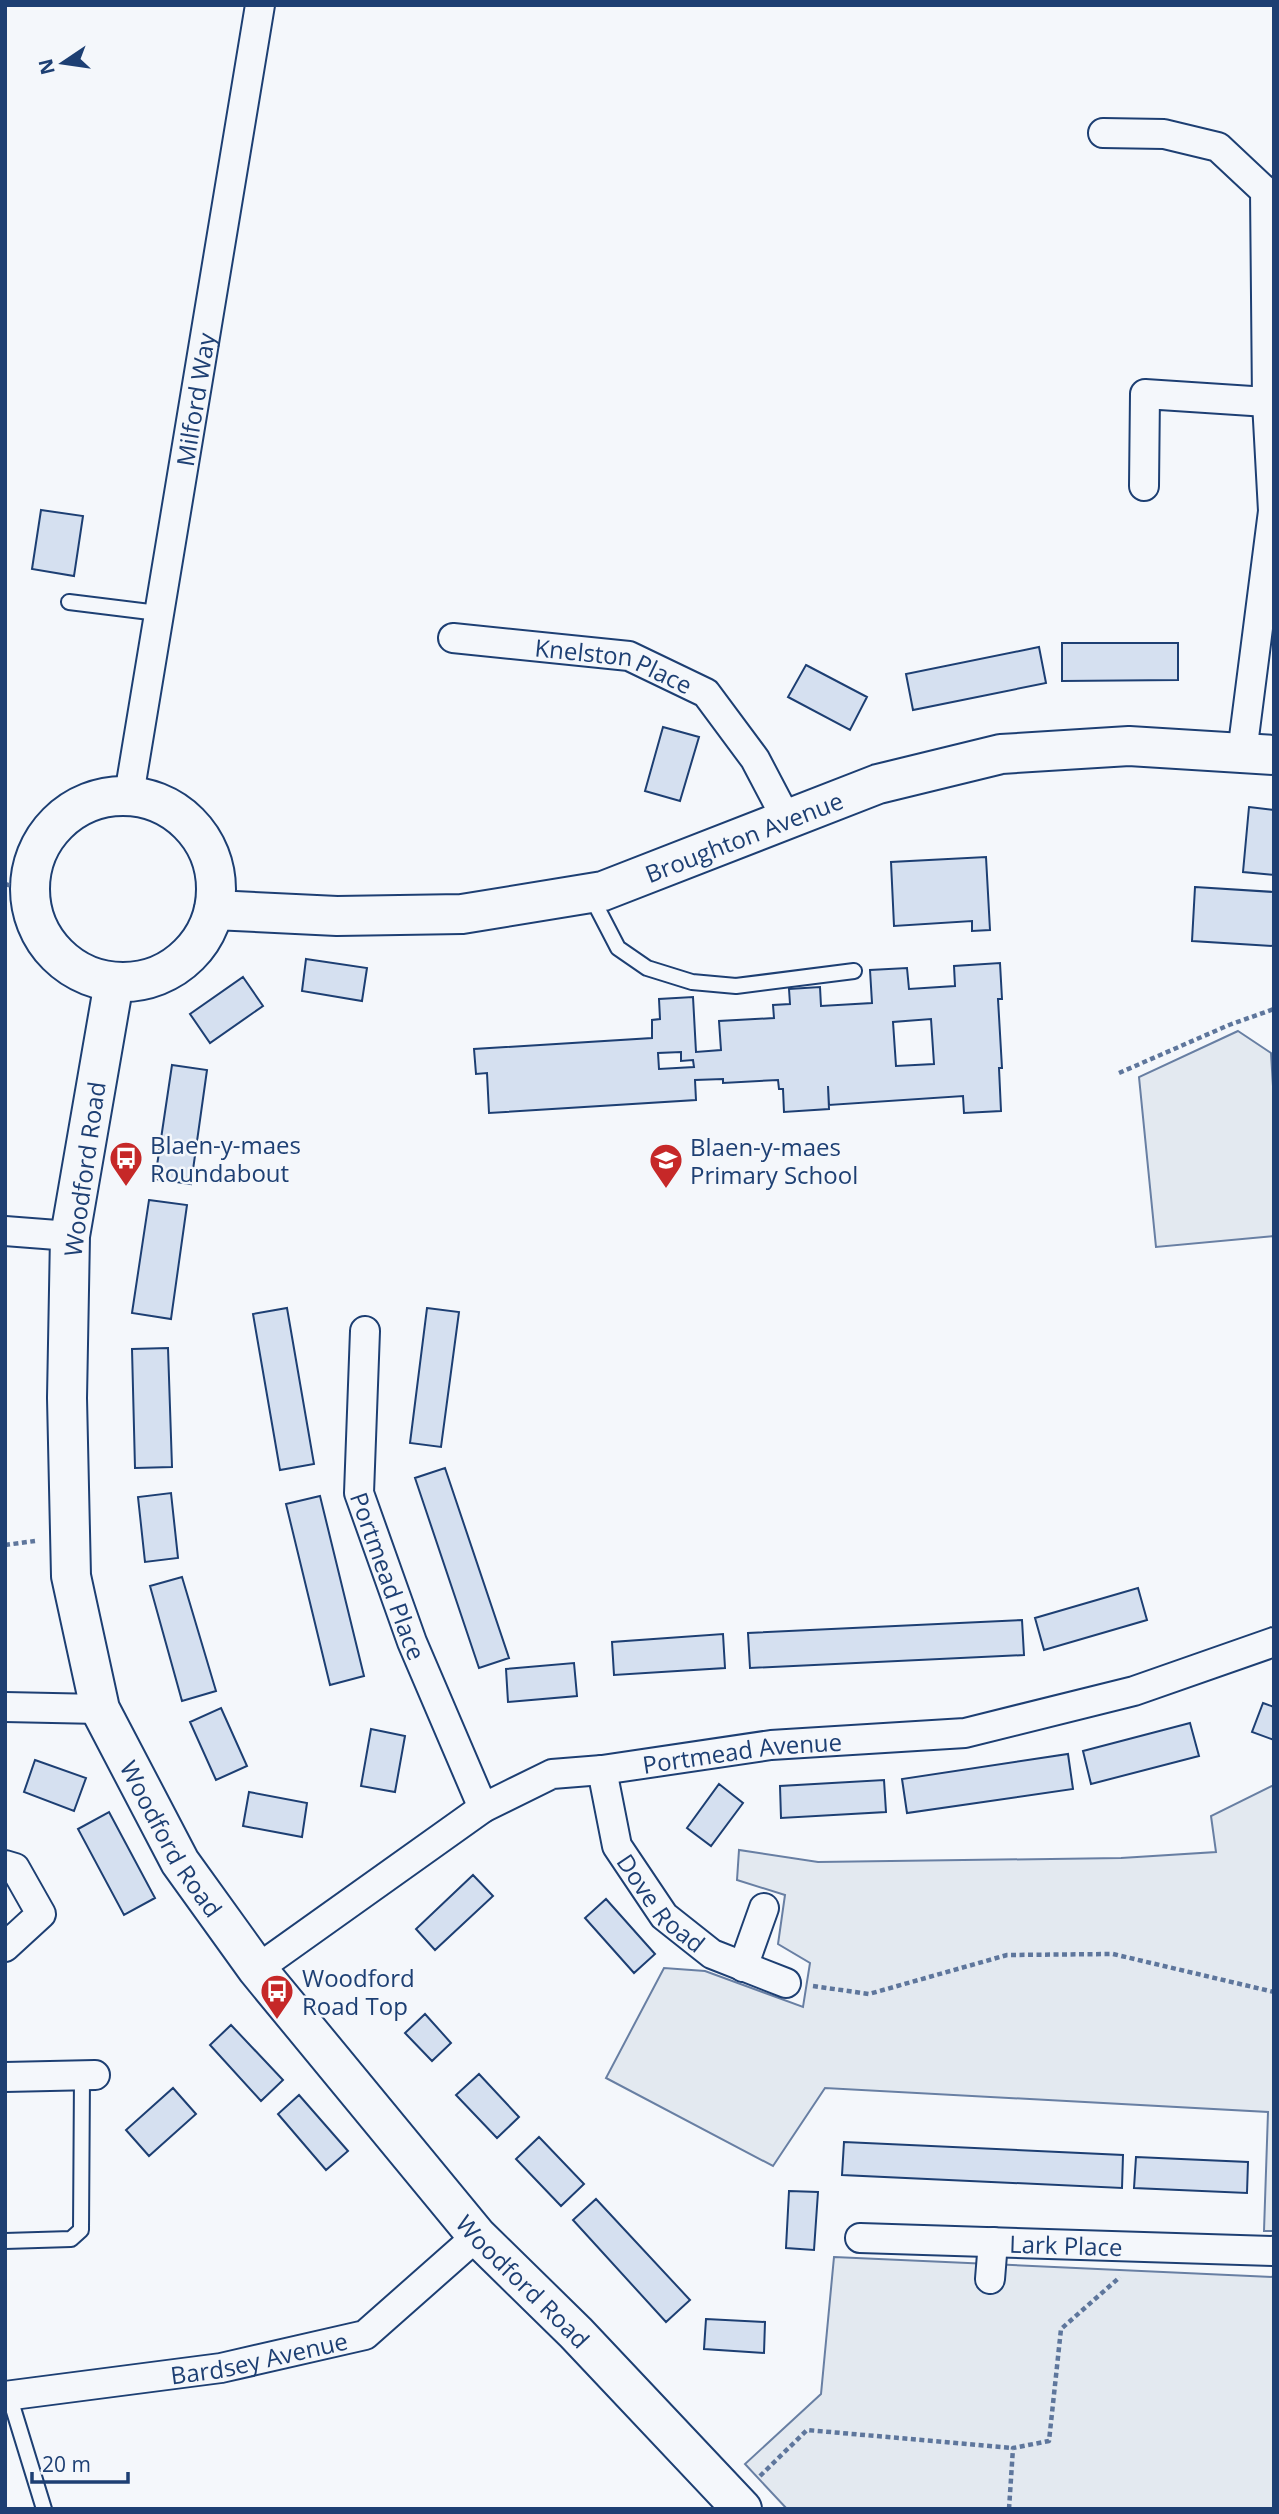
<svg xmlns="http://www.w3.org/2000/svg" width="1279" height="2514" font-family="'Open Sans',sans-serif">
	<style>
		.green { fill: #e3e9f0; stroke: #687fa3; stroke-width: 2 }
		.building { fill: #d5e0f0; stroke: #1d3f73; stroke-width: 2; fill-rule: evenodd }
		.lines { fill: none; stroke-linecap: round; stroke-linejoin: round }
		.lane-casing { stroke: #1d3f73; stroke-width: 18 }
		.street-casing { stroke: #1d3f73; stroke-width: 32 }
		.secondary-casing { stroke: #1d3f73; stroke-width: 42 }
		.path { stroke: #5e769c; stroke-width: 4.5; stroke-dasharray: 5 3.5; stroke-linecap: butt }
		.lane { stroke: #f4f7fb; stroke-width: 14 }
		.street { stroke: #f4f7fb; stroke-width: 28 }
		.secondary { stroke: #f4f7fb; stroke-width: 38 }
		.labels { text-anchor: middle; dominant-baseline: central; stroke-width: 5; stroke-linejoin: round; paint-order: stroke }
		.street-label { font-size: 24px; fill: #1d3f73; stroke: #f4f7fb }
		.poi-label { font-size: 24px; fill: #1d3f73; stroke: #f4f7fb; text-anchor: start }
	</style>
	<rect width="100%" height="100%" fill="#f4f7fb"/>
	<!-- green -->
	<path class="green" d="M1238,1031L1271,1053L1274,1103V1236L1156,1247L1139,1077Z
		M1274,1785V2231H1264L1268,2112L825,2088L773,2166L606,2078L664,1968L705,1971L803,2007L810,1963L778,1944L785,1895L737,1880L739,1850L818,1862L1121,1858L1216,1852L1211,1816Z
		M834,2257L1274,2277V2509H787L745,2464L821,2394Z"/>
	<!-- building -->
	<path class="building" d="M41,510L83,516L74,576L32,569Z
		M1062,643H1178V680L1062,681Z
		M1039,647L1046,683L913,710L906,674Z
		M806,665L867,697L850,730L788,697Z
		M663,727L699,737L680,801L645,791Z
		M1249,807L1274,810V875L1243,872Z
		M986,857L990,930L972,931V921L894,926L891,862Z
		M1195,887L1274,892V946L1192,941Z
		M306,959L367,968L362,1001L302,991Z
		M1000,963L1002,999H998L1002,1068H999L1001,1111L964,1113L963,1096L829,1105L828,1086L829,1109L784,1112L783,1089H779L778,1080L723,1083V1079L695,1080L696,1100L489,1113L487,1073L476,1074L474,1049L652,1038V1020L660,1019L659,999L693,997L696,1052L721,1050L719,1021L774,1018L773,1005L790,1004L789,989L820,987L821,1006L872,1003L870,970L907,968L909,989L955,986L954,966ZM931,1019L934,1064L896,1066L893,1022ZM681,1052V1061L693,1060L694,1067L659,1069L658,1053Z
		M243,977L263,1006L210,1043L190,1014Z
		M172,1065L207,1070L191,1184L155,1179Z
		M149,1200L187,1205L171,1319L132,1313Z
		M287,1308L314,1464L280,1470L253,1314Z
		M427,1308L459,1312L441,1447L410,1443Z
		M168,1348L172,1467L135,1468L132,1349Z
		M445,1468L509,1658L479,1668L415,1478Z
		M171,1493L178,1558L145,1562L138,1497Z
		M320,1496L364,1676L330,1685L286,1504Z
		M182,1577L216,1691L182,1701L150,1586Z
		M1138,1588L1147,1620L1044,1650L1035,1618Z
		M1022,1620L1024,1655L750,1668L748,1633Z
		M723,1634L725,1668L614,1675L612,1642Z
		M574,1663L577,1696L508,1702L506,1669Z
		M1263,1703L1274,1707V1740L1252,1732Z
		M221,1708L247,1766L216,1780L190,1722Z
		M1190,1723L1199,1756L1091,1784L1083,1751Z
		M371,1729L405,1736L395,1792L361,1786Z
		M1068,1754L1073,1789L907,1813L902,1779Z
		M35,1760L86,1778L74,1811L24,1792Z
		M884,1780L886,1812L781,1818L780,1786Z
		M719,1784L743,1803L711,1846L687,1828Z
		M249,1792L307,1803L302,1837L243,1826Z
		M109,1812L155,1898L124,1915L78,1829Z
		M473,1875L493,1896L435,1950L416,1929Z
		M606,1899L655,1954L634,1973L585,1918Z
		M425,2014L451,2043L432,2061L405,2033Z
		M231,2025L283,2080L261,2101L210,2045Z
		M479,2074L519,2117L497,2138L456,2095Z
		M173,2088L196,2114L149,2156L126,2130Z
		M299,2095L348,2151L326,2170L278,2114Z
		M539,2137L584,2184L561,2206L516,2159Z
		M844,2142L1123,2155L1122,2188L842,2175Z
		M1136,2157L1248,2162L1247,2193L1134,2188Z
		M789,2191L818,2192L814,2250L786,2248Z
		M596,2199L690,2300L666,2322L573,2220Z
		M706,2319L765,2322L764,2353L704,2349Z"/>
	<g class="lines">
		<defs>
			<path id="lane" d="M69,602L158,613
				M590,894L618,948L647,968L692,982L736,986L854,971
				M5,2241L71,2239L81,2230L82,2076
				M9,2395L44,2509"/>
			<g id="street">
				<path d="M1103,133L1164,134L1218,147L1265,191L1267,402L1273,511L1242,753"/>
				<path d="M1144,486L1145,394L1267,402"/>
				<path id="s1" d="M453,638L629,656L706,693L755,759L787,820"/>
				<path id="s2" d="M129,795L260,5"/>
				<path d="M5,1231L70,1236"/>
				<path id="s3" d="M365,1331L359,1493L412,1642L483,1808"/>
				<path d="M5,1707L100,1709"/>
				<path id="s4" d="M602,1770L617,1846L664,1916L712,1954L786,1983"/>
				<path d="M5,1865L15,1868L41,1914L5,1947"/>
				<path d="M743,1967L764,1908"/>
				<path id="s5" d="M257,1969L483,1808L552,1774L602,1770L771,1745L965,1733L1134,1691L1274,1642"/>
				<path d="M5,2077L95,2075"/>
				<path id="s6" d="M860,2238L1274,2251"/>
				<path d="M990,2279L993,2242"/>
				<path id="s7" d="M5,2396L221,2368L365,2335L477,2236"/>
			</g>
			<g id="secondary">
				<circle cx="123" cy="889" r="93"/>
				<path id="s8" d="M214,910L337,916L462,914L603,891L878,784L1001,754L1129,746L1274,755"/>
				<path id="s9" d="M114,982L70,1236L67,1398L71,1576L100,1709L180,1862L257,1969L477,2236L576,2333L742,2509"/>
			</g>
		</defs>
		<!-- lane casing -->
		<use href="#lane" class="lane-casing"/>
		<!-- street casing -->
		<use href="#street" class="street-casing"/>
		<!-- secondary casing -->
		<use href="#secondary" class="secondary-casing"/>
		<!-- path -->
		<path class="path" d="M5,884L29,891
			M1119,1073L1229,1025L1274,1009
			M5,1545L35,1541
			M813,1986L869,1994L1007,1955L1113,1954L1274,1992
			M760,2476L807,2430L1013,2448
			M1009,2509L1013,2448L1049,2441L1061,2329L1120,2277"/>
		<!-- lane -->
		<use href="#lane" class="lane"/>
		<!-- street -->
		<use href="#street" class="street"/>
		<!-- secondary -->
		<use href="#secondary" class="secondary"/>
	</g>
	<!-- icons -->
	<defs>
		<symbol id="bus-pin" viewBox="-11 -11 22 30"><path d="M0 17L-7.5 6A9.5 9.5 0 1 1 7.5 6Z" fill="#c62828" stroke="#f4f7fb"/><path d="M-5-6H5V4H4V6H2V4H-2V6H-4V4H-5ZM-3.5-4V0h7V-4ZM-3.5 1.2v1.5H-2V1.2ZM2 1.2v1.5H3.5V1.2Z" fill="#fff"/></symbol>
		<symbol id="school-pin" viewBox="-11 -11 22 30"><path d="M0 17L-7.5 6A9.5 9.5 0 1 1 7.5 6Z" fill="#c62828" stroke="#f4f7fb"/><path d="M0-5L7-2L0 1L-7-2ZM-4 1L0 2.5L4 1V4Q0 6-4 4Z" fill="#fff"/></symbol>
	</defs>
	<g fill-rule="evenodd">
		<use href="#bus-pin" x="107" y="1139" width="38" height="52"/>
		<use href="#school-pin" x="647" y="1141" width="38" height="52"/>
		<use href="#bus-pin" x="258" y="1972" width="38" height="52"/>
	</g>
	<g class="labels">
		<!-- street labels -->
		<g class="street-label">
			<text stroke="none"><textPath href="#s2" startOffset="401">Milford Way</textPath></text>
			<text stroke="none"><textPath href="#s1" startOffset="164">Knelston Place</textPath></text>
			<text stroke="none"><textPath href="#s8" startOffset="542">Broughton Avenue</textPath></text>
			<text transform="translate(84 1169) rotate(-82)">Woodford Road</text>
			<text stroke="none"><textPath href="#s3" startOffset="250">Portmead Place</textPath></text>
			<text stroke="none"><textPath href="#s5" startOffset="546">Portmead Avenue</textPath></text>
			<text stroke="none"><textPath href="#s9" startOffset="882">Woodford Road</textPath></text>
			<text stroke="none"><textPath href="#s4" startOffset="150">Dove Road</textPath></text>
			<text stroke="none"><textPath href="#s6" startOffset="206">Lark Place</textPath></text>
			<text stroke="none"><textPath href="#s9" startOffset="1449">Woodford Road</textPath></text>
			<text stroke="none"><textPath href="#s7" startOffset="257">Bardsey Avenue</textPath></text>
		</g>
		<!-- poi labels -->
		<g class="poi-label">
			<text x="150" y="1144">Blaen-y-maes<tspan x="150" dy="28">Roundabout</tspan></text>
			<text x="690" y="1146">Blaen-y-maes<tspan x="690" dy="28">Primary School</tspan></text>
			<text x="302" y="1977">Woodford<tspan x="302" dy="28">Road Top</tspan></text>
		</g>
	</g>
	<!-- border -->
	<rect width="1279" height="2514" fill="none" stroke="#1d3f73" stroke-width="14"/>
	<!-- north arrow -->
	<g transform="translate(63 63) rotate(257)" stroke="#f4f7fb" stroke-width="5" paint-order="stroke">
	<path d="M0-5L12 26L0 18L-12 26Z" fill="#1d3f73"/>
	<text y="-10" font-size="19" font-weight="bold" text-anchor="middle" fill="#1d3f73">N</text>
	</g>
	<!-- scale -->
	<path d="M32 2472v10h96v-10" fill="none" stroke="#1d3f73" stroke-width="3.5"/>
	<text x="42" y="2472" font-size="21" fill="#1d3f73" stroke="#f4f7fb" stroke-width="5" paint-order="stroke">20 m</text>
</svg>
